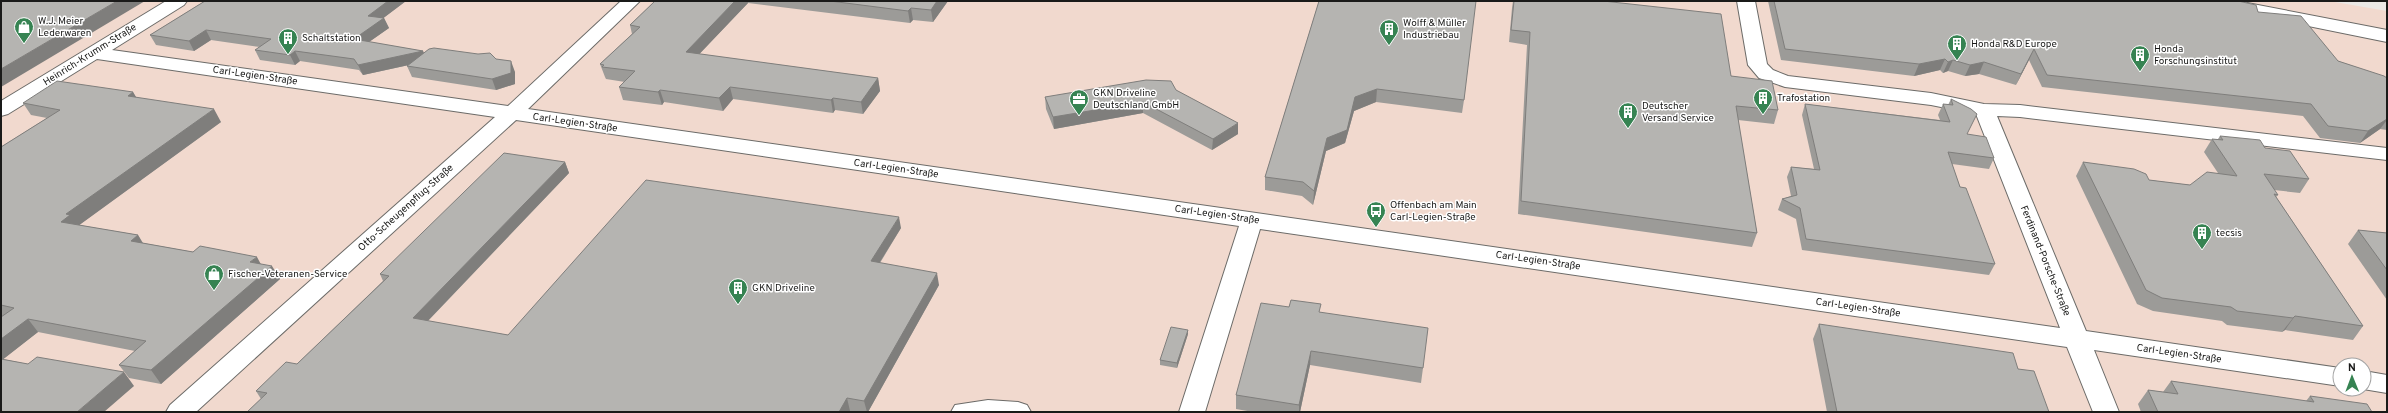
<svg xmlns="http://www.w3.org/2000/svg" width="2388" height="413" font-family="Overpass,sans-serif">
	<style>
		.industrial { fill: #f1d9ce; fill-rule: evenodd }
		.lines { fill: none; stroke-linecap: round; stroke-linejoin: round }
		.minor-casing { stroke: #6c6b68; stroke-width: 2 }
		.minor { fill: #fff; fill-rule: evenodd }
		.wall { fill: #9c9b98 }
		.shaded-wall { fill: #7f7e7c }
		.building { fill: #b5b4b1; stroke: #7f7e7c }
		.labels { text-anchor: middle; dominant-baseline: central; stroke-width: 3; stroke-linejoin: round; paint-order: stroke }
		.poi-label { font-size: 10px; fill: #1a1a19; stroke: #fff; text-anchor: start }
		.street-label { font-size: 10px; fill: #1a1a19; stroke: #fff }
	</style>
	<rect width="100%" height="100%" fill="#eae8e5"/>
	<!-- industrial -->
	<path class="industrial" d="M1,1H2329L2387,11V412H1ZM2340,365H2364V389H2340Z"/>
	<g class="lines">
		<defs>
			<path id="minor" d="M166,1H187L184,5L112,50L508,106L621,1H640L528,109L2060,328L1976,114L1931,105L1785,87L1759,78L1748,65L1737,1H1755L1767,64L1773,70L1788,76L1931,93L1984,104L2020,105L2387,148V160L2020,117L1997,116L2086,331L2340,368V386L2094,350L2119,412H2093L2067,347L1260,229L1205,412H1179L1239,226L516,120L196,412H166L170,405L495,117L97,59L8,114L1,116V101Z
				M2201,1H2237L2387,30V42L2210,6L2204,5Z
				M2364,371L2387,375V393L2363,389Z
				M988,400L1018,402L1027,405L1031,412H951L955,405Z"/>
		</defs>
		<!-- minor casing -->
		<use href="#minor" class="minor-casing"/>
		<!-- minor -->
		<use href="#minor" class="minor"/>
	</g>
	<!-- wall -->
	<path class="wall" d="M205,1H406L383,18H384L389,28L369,42L423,51L424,53L496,59L515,72V84L496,90L412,77L407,66L409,65L363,75L359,70L300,61L295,65L260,60L255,50L260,47L211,40L194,51L156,45L150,35Z
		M655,1H948L933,22L913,20L910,23L748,3L699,54L878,78L880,91L863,114L835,110L833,113L733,99L723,111L664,102L662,105L623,100L619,87L625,82L606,79L605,77L600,64L632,34L630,25Z
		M1319,1L1464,100L1462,113L1376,102L1354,111L1345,143L1326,151L1313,205L1302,196L1265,190V177Z
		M1513,1H1603L1731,76L1778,110L1774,124L1738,120L1757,233L1752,247L1518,214L1527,45L1509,42L1512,8Z
		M1768,1H2238L2258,12L2338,61L2387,78V130L2380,129L2360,143L2320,138L2303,116L2042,87L2029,60L2016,85L1979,74L1965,76L1948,71L1943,73L1940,70L1914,76L1781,60Z
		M1176,90L1238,134L1212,150L1143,113L1054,129L1046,109L1045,97Z
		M133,92L136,98L221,122L79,225L138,235L143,243L261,264L280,279L161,384L129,378L119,365L135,351L38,332L3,359L134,386L1,412V147L47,118L31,115L23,103Z
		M1951,99L1967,134L1994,158L1989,169L1952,164L1960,187L1995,264L1989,275L1802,250L1796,219L1778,210L1782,199L1791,196L1787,177L1791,167L1814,169L1802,115L1805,104L1940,120L1938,115L1943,104L1948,105Z
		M2220,136L2265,148L2309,179L2300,193L2274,190L2278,195L2276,197L2363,326L2353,340L2285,330L2282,332L2227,325L2222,321L2153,311L2137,304L2076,176L2083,162L2149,180L2190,185L2218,173L2204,152L2212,139H2218Z
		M565,162L569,173L428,321L508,335L901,228L880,263L939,285L868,412H858L850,411L849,412H247L261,399L256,391L297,364L383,281L380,274Z
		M2358,230L2387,233V300L2348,244Z
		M1320,312L1423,368L1421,383L1310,365L1300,412H1253L1236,409V395Z
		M1819,324L2018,369L2049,412H1827L1813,339Z
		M1188,334L1177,368L1160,365V360Z
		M2171,381L2306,401L2310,396L2372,412H2141L2138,404L2148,390L2163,392Z"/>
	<!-- shaded-wall -->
	<path class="shaded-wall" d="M117,1H145L1,87V69Z
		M388,1H406L373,26L368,16Z
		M735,1H748V3L689,65L686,52Z
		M937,1H948L933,22L931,10Z
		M911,8L913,20L910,23L908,11Z
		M384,18L389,28L359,49L354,39Z
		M206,30L211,40L194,51L189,41Z
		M2034,49L2029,60L2016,85L2021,74Z
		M295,51L300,61L295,65L290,55Z
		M423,51L427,61L363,75L358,65Z
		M1945,59L1940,70L1914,76L1919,64Z
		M1953,60L1948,71L1943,73L1948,62Z
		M511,61L515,72V84L496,90L492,79Z
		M1984,62L1979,74L1965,76L1970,65Z
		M878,78L880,91L863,114L861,102Z
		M730,87L733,99L723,111L719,98Z
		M1377,89L1376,102L1354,111L1345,143L1326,151L1313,205L1314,191L1327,138L1355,97Z
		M660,90L664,102L662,105L658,92Z
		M133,92L141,105L128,96Z
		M833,98L835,110L833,113L831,100Z
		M1143,102V113L1054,129L1053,117Z
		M214,109L221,122L78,226L61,222L66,214Z
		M2387,119V120L2380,129L2360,143L2368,131Z
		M1238,123V134L1212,150L1213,139Z
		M565,162L569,173L419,330L413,318Z
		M899,217L901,228L873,273L871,261Z
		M138,235L146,249L131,241Z
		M257,257L264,270L250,262Z
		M272,266L280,279L161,384L151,370Z
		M937,273L939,285L868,412H867L864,401Z
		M2295,316L2285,330L2282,332L2293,318Z
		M28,319L38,332L1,361V339Z
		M1188,330V334L1177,368V363Z
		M1311,351L1310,365L1300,412H1299V405Z
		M124,372L134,386L104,412H77Z
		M847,398L850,411L849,412H839Z"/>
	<!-- building -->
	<path class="building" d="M1,1H117L1,69Z
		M205,1H388L368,16L384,18L354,39L423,51L358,65L354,59L295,51L290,55L255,50L271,39L206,30L189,41L150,35Z
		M655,1H735L686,52L878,78L861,102L833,98L831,100L730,87L719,98L660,90L658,92L619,87L635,71L602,67L604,65L600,64L640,27L630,25Z
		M830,1H937L931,10L911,8L908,11Z
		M1319,1H1476L1464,100L1377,89L1355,97L1347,130L1327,138L1314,191L1303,182L1265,177Z
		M1514,1H1603L1721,14L1731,76L1772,81L1778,110L1736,106L1757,233L1521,201L1530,32L1511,30Z
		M1774,1H2238L2256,5L2258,12L2301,16L2338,61L2384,76L2387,78V119L2368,131L2328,126L2311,104L2047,75L2034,49L2021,74L1984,62L1970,65L1953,60L1948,62L1945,59L1919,64L1785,49Z
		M434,48L478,54L490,53L496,59L511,61V73L492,79L407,66L429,49Z
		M1146,80L1171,81L1176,90L1238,123L1213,139L1143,102L1053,117L1045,97Z
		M57,81L133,92L128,96L214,109L66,214L70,215L61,222L138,235L131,241L193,252L200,246L257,257L250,262L272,266L151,370L119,365L146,341L28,319L1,339V317L14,308L1,305V147L60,110L23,103Z
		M1951,99L1971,109L1977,114L1967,134L1986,137L1994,158L1948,152L1960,187L1966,188L1995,264L1806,239L1800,208L1782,199L1797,195L1791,167L1820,170L1805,104L1950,122L1943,104L1953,105Z
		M2220,136L2260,140L2265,148L2290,151L2309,179L2264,174L2278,195L2274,194L2363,326L2295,316L2293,318L2237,311L2231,307L2162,298L2146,290L2083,162L2134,169L2146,174L2149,180L2190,185L2207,172L2237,176L2212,139L2223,140Z
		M504,153L565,162L413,318L508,335L646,180L899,217L871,261L937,273L864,401L847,398L839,412H247L267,393L256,391L286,362L297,364L389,276L380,274Z
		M2358,230L2387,233V270Z
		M1291,300L1321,304L1319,312L1428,328L1423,368L1311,351L1299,405L1236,395L1261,303L1289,307Z
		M1819,324L2013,353L2018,369L2034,371L2049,412H1837Z
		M1171,327L1188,330L1177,363L1160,360Z
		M37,357L124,372L77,412H1V359L28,364Z
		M2171,381L2314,402L2310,396L2367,404L2372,412H2158L2148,390L2178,394Z"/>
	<!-- icons -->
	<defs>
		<symbol id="shop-pin" viewBox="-11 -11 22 30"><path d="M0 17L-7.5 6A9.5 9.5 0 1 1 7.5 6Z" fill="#368352" stroke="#fff"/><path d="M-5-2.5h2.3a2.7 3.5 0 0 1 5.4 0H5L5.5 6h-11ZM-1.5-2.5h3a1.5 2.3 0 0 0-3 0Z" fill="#fff"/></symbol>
		<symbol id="building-pin" viewBox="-11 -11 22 30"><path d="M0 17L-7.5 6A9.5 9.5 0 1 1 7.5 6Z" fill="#368352" stroke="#fff"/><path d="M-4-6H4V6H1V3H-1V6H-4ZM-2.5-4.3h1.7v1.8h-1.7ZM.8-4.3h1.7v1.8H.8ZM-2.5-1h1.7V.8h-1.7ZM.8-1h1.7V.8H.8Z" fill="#fff"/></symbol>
		<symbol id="office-pin" viewBox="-11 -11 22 30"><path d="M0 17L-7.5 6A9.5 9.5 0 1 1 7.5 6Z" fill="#368352" stroke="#fff"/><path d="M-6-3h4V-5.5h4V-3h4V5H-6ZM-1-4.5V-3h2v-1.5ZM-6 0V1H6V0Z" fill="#fff"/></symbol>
		<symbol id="bus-pin" viewBox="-11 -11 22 30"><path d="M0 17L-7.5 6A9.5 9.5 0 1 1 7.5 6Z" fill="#368352" stroke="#fff"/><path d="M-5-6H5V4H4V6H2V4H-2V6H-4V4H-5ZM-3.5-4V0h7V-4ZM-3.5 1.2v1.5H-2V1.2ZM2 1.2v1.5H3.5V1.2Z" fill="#fff"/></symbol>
	</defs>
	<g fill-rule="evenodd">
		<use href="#shop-pin" x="13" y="16" width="22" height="30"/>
		<use href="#building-pin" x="1378" y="18" width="22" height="30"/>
		<use href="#building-pin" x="277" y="27" width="22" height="30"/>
		<use href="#building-pin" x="1946" y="33" width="22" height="30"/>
		<use href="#building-pin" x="2129" y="44" width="22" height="30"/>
		<use href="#building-pin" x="1752" y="87" width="22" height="30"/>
		<use href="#office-pin" x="1068" y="88" width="22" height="30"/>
		<use href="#building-pin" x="1617" y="101" width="22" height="30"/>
		<use href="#bus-pin" x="1365" y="200" width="22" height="30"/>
		<use href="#building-pin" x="2191" y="222" width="22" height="30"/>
		<use href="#shop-pin" x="203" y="263" width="22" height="30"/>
		<use href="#building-pin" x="727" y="277" width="22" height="30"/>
	</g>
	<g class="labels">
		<!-- poi labels -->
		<g class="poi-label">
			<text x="38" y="21">W.J. Meier<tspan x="38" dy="12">Lederwaren</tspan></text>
			<text x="1403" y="23">Wolff &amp; Müller<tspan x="1403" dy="12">Industriebau</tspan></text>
			<text x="302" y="38">Schaltstation</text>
			<text x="1971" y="44">Honda R&amp;D Europe</text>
			<text x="2154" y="49">Honda<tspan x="2154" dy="12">Forschungsinstitut</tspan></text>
			<text x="1093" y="93">GKN Driveline<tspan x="1093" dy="12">Deutschland GmbH</tspan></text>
			<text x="1777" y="98">Trafostation</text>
			<text x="1642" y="106">Deutscher<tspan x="1642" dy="12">Versand Service</tspan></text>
			<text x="1390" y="205">Offenbach am Main<tspan x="1390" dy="12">Carl-Legien-Straße</tspan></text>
			<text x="2216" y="233">tecsis</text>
			<text x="228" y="274">Fischer-Veteranen-Service</text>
			<text x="752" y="288">GKN Driveline</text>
		</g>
		<!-- street labels -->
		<g class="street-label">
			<text transform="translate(90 55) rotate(-32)">Heinrich-Krumm-Straße</text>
			<text transform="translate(255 76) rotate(8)">Carl-Legien-Straße</text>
			<text transform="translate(575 123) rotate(8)">Carl-Legien-Straße</text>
			<text transform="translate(896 169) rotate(8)">Carl-Legien-Straße</text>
			<text transform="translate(406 208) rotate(-42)">Otto-Scheugenpflug-Straße</text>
			<text transform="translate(1217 215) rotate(8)">Carl-Legien-Straße</text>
			<text transform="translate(1538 261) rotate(8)">Carl-Legien-Straße</text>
			<text transform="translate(2045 261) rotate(68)">Ferdinand-Porsche-Straße</text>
			<text transform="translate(1858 308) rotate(8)">Carl-Legien-Straße</text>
			<text transform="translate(2179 354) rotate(8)">Carl-Legien-Straße</text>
		</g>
	</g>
	<!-- border -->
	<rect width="2388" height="413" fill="none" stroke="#1a1a19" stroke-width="4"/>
	<!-- north arrow -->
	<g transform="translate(2352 377) rotate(359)"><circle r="19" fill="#ffffff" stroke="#a3a3a3"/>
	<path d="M0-3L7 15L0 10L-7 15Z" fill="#368352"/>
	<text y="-6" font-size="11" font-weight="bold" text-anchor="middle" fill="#1a1a19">N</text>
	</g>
</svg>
